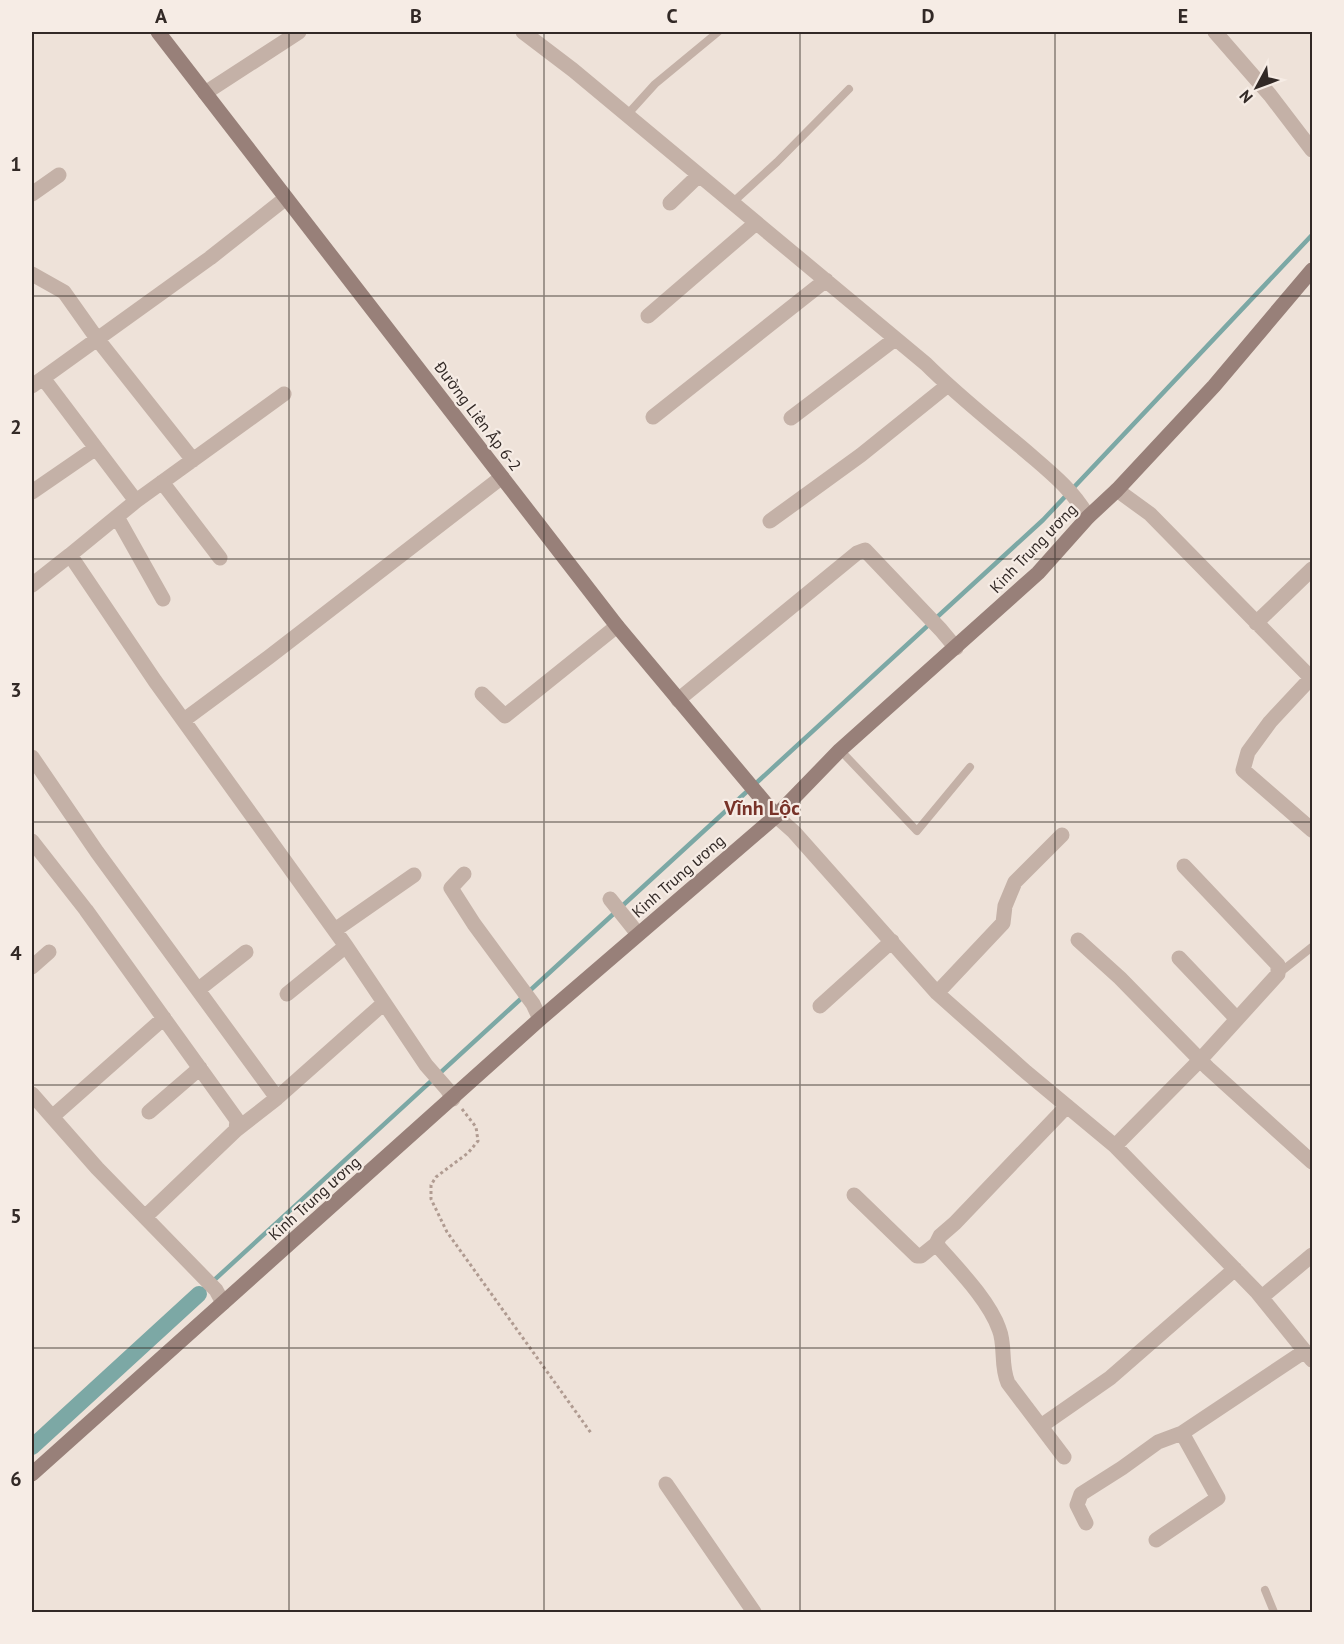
<svg xmlns="http://www.w3.org/2000/svg" width="1344" height="1644" font-family="'PT Sans',sans-serif">
	<style>
		.lines { fill: none; stroke-linecap: round; stroke-linejoin: round }
		.stream { stroke: #7ca8a5; stroke-width: 4.5 }
		.canal { stroke: #7ca8a5; stroke-width: 16 }
		.path { stroke: #b09b91; stroke-width: 3; stroke-dasharray: 3 3; stroke-linecap: butt }
		.lane { stroke: #c4b1a7; stroke-width: 8 }
		.street { stroke: #c4b1a7; stroke-width: 15 }
		.secondary { stroke: #988079; stroke-width: 15 }
		.grid { fill: none; stroke: #322926; stroke-width: 1.5; stroke-opacity: 0.55 }
		.labels { text-anchor: middle; dominant-baseline: central; stroke-width: 4.5; stroke-linejoin: round; paint-order: stroke }
		.street-label { font-size: 16px; fill: #322926; stroke: #f6ece5 }
		.quarter-label { font-size: 20px; font-weight: bold; fill: #783329; stroke: #f6ece5 }
		.neatline { fill: none; stroke: #322926; stroke-width: 2 }
		.grid-label { font-size: 20px; text-anchor: middle; font-weight: bold; fill: #322926 }
	</style>
	<rect width="100%" height="100%" fill="#eee2d9"/>
	<g class="lines">
		<!-- stream -->
		<path class="stream" d="M199,1294L1043,520L1312,235"/>
		<!-- canal -->
		<path class="canal" d="M32,1447L199,1294"/>
		<!-- path -->
		<path class="path" d="M462,1109L476,1127L478,1141L468,1153L436,1177L431,1185V1199L447,1232L591,1433"/>
		<!-- lane -->
		<path class="lane" d="M626,116L655,84L718,32
			M731,204L777,162L849,89
			M840,750L917,831L970,767
			M1278,974L1312,947
			M1265,1590L1274,1612"/>
		<!-- street -->
		<path class="street" d="M523,32L573,70L926,364C958,396 994,424 1028,453C1050,472 1074,491 1088,517
			M1215,32L1270,95L1312,150
			M205,93L299,32
			M32,194L59,175
			M670,203L698,176
			M32,274L64,292L98,340L193,460
			M648,316L756,223
			M43,378L136,501
			M32,386L210,258L286,198
			M653,417L826,280
			M791,418L895,339
			M162,482L220,558
			M1117,490L1150,514L1312,679
			M32,492L96,448
			M117,517L163,599
			M770,521L861,455L948,385
			M70,555L136,501L284,394
			M32,585L70,555L155,681L346,946L426,1065L447,1089L453,1099
			M1256,623L1312,569
			M1311,678L1270,722L1248,752L1243,770L1312,830
			M482,694L505,716L617,626
			M678,700L857,553L865,550L941,630L956,648
			M184,720L269,657L502,477
			M32,757L97,852L277,1098L236,1130
			M776,816L794,832L937,993L1026,1072L1115,1146L1257,1292L1312,1360
			M32,841L86,910L237,1120L236,1130L145,1217
			M464,874L451,888L474,924L533,1004L540,1019
			M610,899L638,934
			M335,930L414,875
			M1078,940L1120,978L1208,1068L1312,1162
			M1179,958L1237,1019
			M32,967L49,952
			M199,989L246,952
			M937,993L1003,923L1005,906L1015,882L1062,835
			M287,994L346,946
			M820,1006L892,941
			M32,1094L97,1168L216,1290L223,1303
			M277,1098L384,1003
			M149,1112L200,1068
			M52,1117L164,1018
			M1115,1146L1200,1060L1278,974V965L1184,866
			M854,1195L917,1256H921L936,1244
			M1262,1297L1312,1255
			M1041,1426L1110,1378L1235,1269
			M1064,1457L1008,1383C1000,1365 1006,1346 999,1329C989,1300 956,1267 936,1244L940,1236L955,1223L1067,1106
			M666,1484L754,1612
			M1086,1523L1077,1505L1081,1494L1122,1468L1158,1442L1182,1433
			M1156,1540L1218,1498L1182,1433L1305,1351"/>
		<!-- secondary -->
		<path class="secondary" d="M158,32L617,626L776,816
			M32,1474L540,1019L776,816L840,750L1038,573L1088,517L1117,490L1214,386L1312,270"/>
	</g>
	<!-- grid -->
	<path class="grid" d="M289,32V1612M544,32V1612M800,32V1612M1055,32V1612M32,296H1312M32,559H1312M32,822H1312M32,1085H1312M32,1348H1312"/>
	<g class="labels">
		<!-- street labels -->
		<g class="street-label">
			<text transform="translate(478 416) rotate(53)">Đường Liên Ấp 6-2</text>
			<text transform="translate(1033 548) rotate(-46)">Kinh Trung ương</text>
			<text transform="translate(678 876) rotate(-41)">Kinh Trung ương</text>
			<text transform="translate(314 1198) rotate(-42)">Kinh Trung ương</text>
		</g>
		<!-- quarter labels -->
		<g class="quarter-label">
			<text x="762" y="808">Vĩnh Lộc</text>
		</g>
	</g>
	<!-- border -->
	<rect width="1344" height="1644" fill="none" stroke="#f6ece5" stroke-width="66"/>
	<!-- north arrow -->
	<g transform="translate(1257 87) rotate(229)" stroke="#f6ece5" stroke-width="4.5" paint-order="stroke">
	<path d="M0-4.5L10 22L0 15L-10 22Z" fill="#322926"/>
	<text y="-9" font-size="16" font-weight="bold" text-anchor="middle" fill="#322926">N</text>
	</g>
	<rect x="33" y="33" width="1278" height="1578" class="neatline"/>
	<g class="grid-label">
		<text x="161" y="23">A</text>
		<text x="416" y="23">B</text>
		<text x="672" y="23">C</text>
		<text x="928" y="23">D</text>
		<text x="1183" y="23">E</text>
		<text x="16" y="171">1</text>
		<text x="16" y="434">2</text>
		<text x="16" y="697">3</text>
		<text x="16" y="960">4</text>
		<text x="16" y="1223">5</text>
		<text x="16" y="1486">6</text>
	</g>
</svg>
